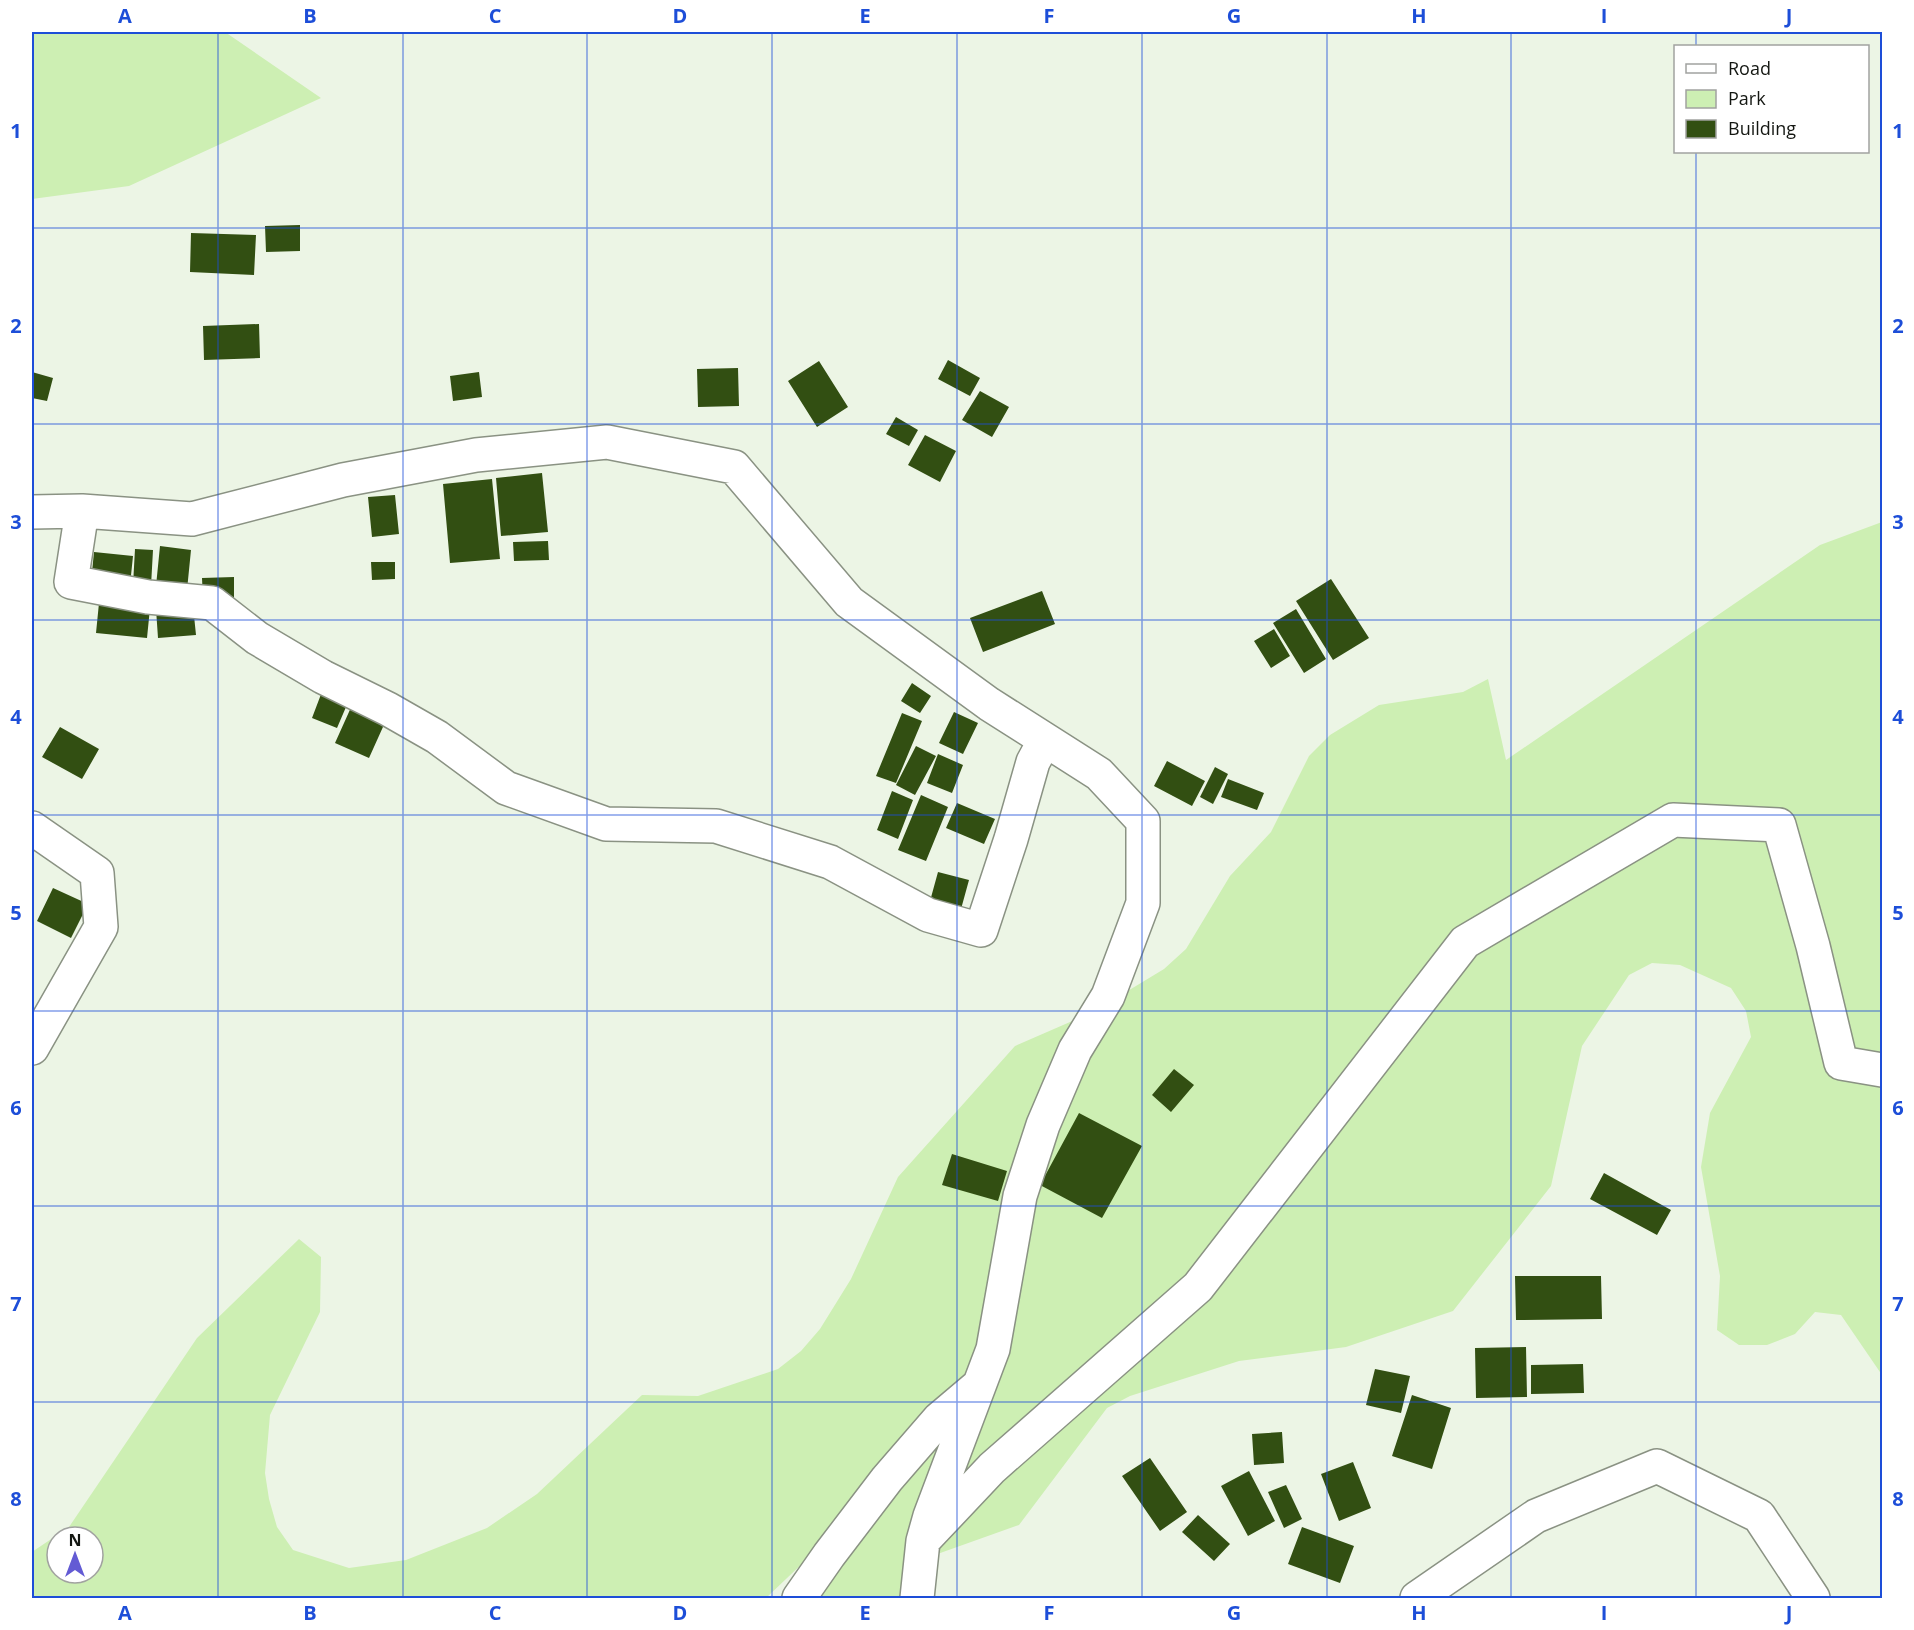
<svg xmlns="http://www.w3.org/2000/svg" width="1914" height="1630" font-family="'Open Sans',sans-serif">
	<style>
		.green { fill: #cdefb3; fill-rule: evenodd }
		.building { fill: #324f12 }
		.lines { fill: none; stroke-linecap: round; stroke-linejoin: round }
		.minor-casing { stroke: #8a9283; stroke-width: 36 }
		.minor { stroke: #fff; stroke-width: 33 }
		.grid { fill: none; stroke: #1d4ed8; stroke-width: 1.5; stroke-opacity: 0.55 }
		.neatline { fill: none; stroke: #1d4ed8; stroke-width: 2 }
		.grid-label { font-size: 20px; text-anchor: middle; font-weight: bold; fill: #1d4ed8 }
	</style>
	<rect width="100%" height="100%" fill="#ecf5e5"/>
	<!-- green -->
	<path class="green" d="M32,32H225L321,98L129,186L32,199Z
		M1882,522V1375L1841,1315L1815,1312L1795,1334L1767,1345H1739L1717,1330L1720,1276L1701,1167L1710,1113L1751,1037L1746,1011L1731,988L1680,965L1652,963L1629,975L1582,1046L1551,1186L1453,1311L1346,1347L1239,1361L1130,1396L1107,1408L1019,1525L915,1562L908,1598H806V1560L766,1598H673L671,1597L663,1598H32V1552L69,1527L197,1338L299,1239L321,1257L320,1312L270,1415L265,1473L269,1499L277,1527L293,1550L349,1568L406,1560L487,1528L537,1494L642,1395L698,1396L778,1369L801,1351L820,1329L851,1279L898,1177L1015,1046L1093,1012L1164,969L1186,949L1230,876L1271,832L1309,756L1330,735L1379,705L1463,692L1488,679L1506,760L1820,545ZM57,1537H93V1573H57Z"/>
	<!-- building -->
	<path class="building" d="M300,225V251L266,252L265,226Z
		M191,233L256,235L254,275L190,272Z
		M259,324L260,358L204,360L203,326Z
		M948,360L980,378L970,396L938,379Z
		M819,361L848,407L817,427L788,381Z
		M738,368L739,406L698,407L697,369Z
		M32,372L53,378L47,401L32,398Z
		M479,372L482,397L453,401L450,376Z
		M980,391L1009,407L992,437L962,420Z
		M896,417L918,430L909,446L886,434Z
		M925,435L956,451L940,482L908,465Z
		M542,473L548,532L501,536L496,478Z
		M492,479L500,559L450,563L443,484Z
		M395,495L399,534L372,537L368,497Z
		M548,541L549,560L514,561L513,542Z
		M160,546L191,550L187,590L156,586Z
		M135,549L153,550L151,586L133,585Z
		M94,552L133,556L130,585L91,582Z
		M371,562H395V579L372,580Z
		M234,577V599L203,600L202,578Z
		M1331,579L1369,638L1333,660L1296,601Z
		M1042,591L1055,624L983,652L970,618Z
		M99,603L150,608L147,638L96,633Z
		M193,606L196,635L158,638L156,609Z
		M1296,609L1326,659L1304,673L1273,623Z
		M1274,629L1290,656L1271,668L1254,641Z
		M912,683L931,696L920,713L901,701Z
		M323,689L349,700L337,728L312,718Z
		M353,703L387,718L369,758L335,743Z
		M954,712L978,723L963,754L939,743Z
		M902,713L922,721L896,783L876,776Z
		M60,727L99,749L82,779L42,757Z
		M916,746L936,756L915,795L896,785Z
		M938,754L963,765L952,793L927,783Z
		M1167,761L1205,781L1192,806L1154,786Z
		M1215,767L1228,774L1213,804L1200,797Z
		M1228,779L1264,793L1257,810L1221,797Z
		M892,791L913,800L898,839L877,830Z
		M921,795L948,807L926,861L898,850Z
		M957,803L995,819L984,844L946,828Z
		M938,872L969,880L958,920L927,912Z
		M53,888L88,904L71,938L37,921Z
		M1174,1069L1194,1085L1171,1112L1152,1095Z
		M1079,1113L1142,1146L1102,1218L1040,1185Z
		M952,1154L1007,1171L998,1201L942,1185Z
		M1604,1173L1671,1210L1657,1235L1590,1199Z
		M1515,1276H1601L1602,1319L1516,1320Z
		M1526,1347L1527,1397L1476,1398L1475,1348Z
		M1583,1364L1584,1393L1531,1394V1365Z
		M1375,1369L1410,1376L1401,1413L1366,1405Z
		M1412,1395L1451,1408L1432,1469L1392,1456Z
		M1282,1432L1284,1463L1254,1465L1252,1434Z
		M1150,1458L1187,1512L1160,1531L1122,1476Z
		M1353,1462L1371,1508L1339,1521L1321,1474Z
		M1249,1471L1275,1521L1248,1536L1221,1486Z
		M1286,1485L1302,1519L1284,1528L1268,1492Z
		M1198,1515L1230,1544L1214,1561L1182,1532Z
		M1302,1527L1354,1546L1340,1583L1288,1564Z"/>
	<g class="lines">
		<defs>
			<path id="minor" d="M82,511L192,519L343,480L476,455L607,442L734,467L849,602L989,704L1099,774L1143,821V903L1108,996L1075,1050L1043,1125L1020,1196L993,1349L930,1516L923,1541
				M32,512L82,511L71,582L148,597L212,603L257,638L323,677L388,709L437,737L506,788L606,824L716,826L830,862L928,915L981,930L1011,839L1033,762L1045,740
				M32,828L97,873L101,927L32,1048
				M799,1598L829,1555L887,1479L939,1419L978,1386
				M917,1598L923,1541L992,1468L1198,1287L1465,942L1673,820L1779,825L1813,946L1841,1063L1882,1070
				M1417,1598L1536,1516L1657,1466L1759,1516L1813,1598"/>
		</defs>
		<!-- minor casing -->
		<use href="#minor" class="minor-casing"/>
		<!-- minor -->
		<use href="#minor" class="minor"/>
	</g>
	<!-- grid -->
	<path class="grid" d="M218,32V1598M403,32V1598M587,32V1598M772,32V1598M957,32V1598M1142,32V1598M1327,32V1598M1511,32V1598M1696,32V46M1696,152V1598M32,228H1882M32,424H1882M32,620H1882M32,815H1882M32,1011H1882M32,1206H1882M32,1402H1882"/>
	<!-- border -->
	<rect width="1914" height="1630" fill="none" stroke="#ffffff" stroke-width="66"/>
	<!-- legend -->
	<rect x="1674" y="45" width="195" height="108" fill="#ffffff" stroke="#a1a2a0" stroke-width="1.5"/>
	<rect x="1686" y="64" width="30" height="9" fill="#ffffff" stroke="#a1a2a0" stroke-width="1.5"/>
	<text x="1728" y="75" font-size="18" fill="#141712">Road</text>
	<rect x="1686" y="90" width="30" height="18" fill="#cdefb3" stroke="#a1a2a0" stroke-width="1.5"/>
	<text x="1728" y="105" font-size="18" fill="#141712">Park</text>
	<rect x="1686" y="120" width="30" height="18" fill="#324f12" stroke="#a1a2a0" stroke-width="1.5"/>
	<text x="1728" y="135" font-size="18" fill="#141712">Building</text>
	<!-- north arrow -->
	<g transform="translate(75 1555)"><circle r="28" fill="#ffffff" stroke="#a1a2a0" stroke-width="1.5"/>
	<path d="M0-4.5L10 22L0 15L-10 22Z" fill="#635bd4"/>
	<text y="-9" font-size="16" font-weight="bold" text-anchor="middle" fill="#141712">N</text>
	</g>
	<rect x="33" y="33" width="1848" height="1564" class="neatline"/>
	<g class="grid-label">
		<text x="125" y="23">A</text>
		<text x="310" y="23">B</text>
		<text x="495" y="23">C</text>
		<text x="680" y="23">D</text>
		<text x="865" y="23">E</text>
		<text x="1049" y="23">F</text>
		<text x="1234" y="23">G</text>
		<text x="1419" y="23">H</text>
		<text x="1604" y="23">I</text>
		<text x="1789" y="23">J</text>
		<text x="16" y="138">1</text>
		<text x="1898" y="138">1</text>
		<text x="16" y="333">2</text>
		<text x="1898" y="333">2</text>
		<text x="16" y="529">3</text>
		<text x="1898" y="529">3</text>
		<text x="16" y="724">4</text>
		<text x="1898" y="724">4</text>
		<text x="16" y="920">5</text>
		<text x="1898" y="920">5</text>
		<text x="16" y="1115">6</text>
		<text x="1898" y="1115">6</text>
		<text x="16" y="1311">7</text>
		<text x="1898" y="1311">7</text>
		<text x="16" y="1506">8</text>
		<text x="1898" y="1506">8</text>
		<text x="125" y="1620">A</text>
		<text x="310" y="1620">B</text>
		<text x="495" y="1620">C</text>
		<text x="680" y="1620">D</text>
		<text x="865" y="1620">E</text>
		<text x="1049" y="1620">F</text>
		<text x="1234" y="1620">G</text>
		<text x="1419" y="1620">H</text>
		<text x="1604" y="1620">I</text>
		<text x="1789" y="1620">J</text>
	</g>
</svg>
